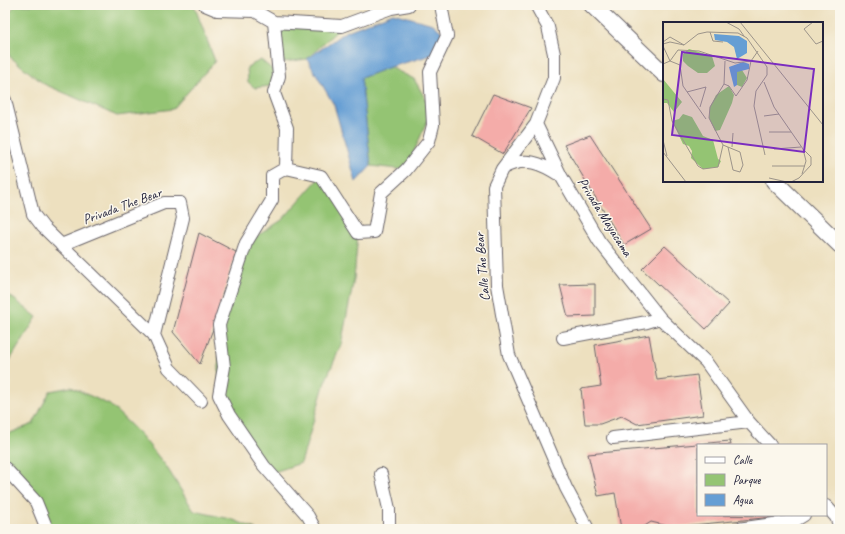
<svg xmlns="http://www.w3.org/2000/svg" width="845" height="534" font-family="Caveat,sans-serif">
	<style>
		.green { fill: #94c473; stroke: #5b7357 }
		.water { fill: #659ed4; stroke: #446088 }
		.building { fill: #f4aca9 }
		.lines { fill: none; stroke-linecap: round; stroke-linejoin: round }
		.street-casing { stroke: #696469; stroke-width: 14 }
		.secondary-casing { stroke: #696469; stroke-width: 18 }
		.street { stroke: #fff; stroke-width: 12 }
		.secondary { stroke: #fff; stroke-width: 16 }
		.labels { text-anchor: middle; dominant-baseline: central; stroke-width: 3; stroke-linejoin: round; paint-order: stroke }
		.street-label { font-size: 14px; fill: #22223b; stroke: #fbf7ec }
		.inset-road { fill: none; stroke: #9c948a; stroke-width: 1 }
		.view { fill: #7b2cbf; fill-opacity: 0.15; stroke: #7b2cbf; stroke-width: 2 }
		.inset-edge { fill: none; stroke: #22223b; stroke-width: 2 }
	</style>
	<rect width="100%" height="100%" fill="#fbf7ec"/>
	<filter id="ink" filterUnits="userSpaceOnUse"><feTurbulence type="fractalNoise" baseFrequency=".025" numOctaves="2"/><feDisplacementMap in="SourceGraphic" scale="8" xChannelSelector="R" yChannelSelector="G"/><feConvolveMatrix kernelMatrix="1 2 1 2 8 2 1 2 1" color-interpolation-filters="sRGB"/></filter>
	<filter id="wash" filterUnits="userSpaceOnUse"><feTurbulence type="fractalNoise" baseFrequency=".012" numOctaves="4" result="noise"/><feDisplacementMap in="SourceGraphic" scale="16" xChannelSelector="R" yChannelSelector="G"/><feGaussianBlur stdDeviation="0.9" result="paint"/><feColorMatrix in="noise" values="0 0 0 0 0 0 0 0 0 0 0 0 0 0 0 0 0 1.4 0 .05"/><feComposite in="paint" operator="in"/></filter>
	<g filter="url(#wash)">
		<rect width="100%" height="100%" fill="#ede0bf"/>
		<!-- green -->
		<path class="green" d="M15,5H194L215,61L173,109L117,116L44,84L9,56V13Z
			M274,22L342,26L307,59L277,63Z
			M261,60L278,74L270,86L255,88L248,82L247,67Z
			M390,67L414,79L432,110L406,170L371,166L361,78Z
			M321,176L358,233L354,279L341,345L325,382L301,463L271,473L219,395V325L246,243L282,220Z
			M5,292L37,317L5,368Z
			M71,387L110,405L140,434L166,466L194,511L231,519L256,529H47L36,502L5,468V435L33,424L50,391Z"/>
		<!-- water -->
		<path class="water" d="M393,13L433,24L443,33L435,54L390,67L361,78L371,166L356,182L334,105L307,59L345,32Z"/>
		<g id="blocks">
			<!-- building -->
			<path class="building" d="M493,94L531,108L503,154L472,136Z
				M590,135L651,229L624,245L564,145Z
				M199,233L236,252L216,321L200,364L173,332Z
				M665,246L729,304L706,329L642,269Z
				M595,284V316L568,317L560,285Z
				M649,335L657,380L697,375L703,415L637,424L622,416L600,424H585L581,389L601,386L595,345Z
				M730,441L731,445H698V515L784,516L672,527L651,522L640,529H621L615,493L598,496L588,454Z"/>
		</g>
	</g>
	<g filter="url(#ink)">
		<use href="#blocks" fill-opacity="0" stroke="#696469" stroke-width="1"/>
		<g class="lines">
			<defs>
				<path id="street" d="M205,5L217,10L255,11L274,22L342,26L391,8L409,5
					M536,5L548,27L554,54V78L536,124L502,169L494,186L497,285L509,355L566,488L588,529
					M274,22L279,76L274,93L287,128L286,168L272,176V200L246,243L219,325L224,367L219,395L229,415L264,466L308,516L315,529
					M5,100L33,214L43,227L154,335L169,368L201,401
					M536,124L561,176L599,241L660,318L706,362L749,422L770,445
					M286,168L321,176L358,233L374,232L381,193L406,170L429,141L433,125L430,72L447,36L441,5
					M503,168C526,156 541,163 561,176
					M61,245L164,203H180L183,218L154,335
					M563,338L647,322L660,318
					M613,438L749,422
					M5,468L36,502L47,529
					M381,474L389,509V529
					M826,506L836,517L840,527
					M738,529L794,521L804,515"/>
				<path id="secondary" d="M592,5L664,74
					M774,181L840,245"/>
			</defs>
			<!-- street casing -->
			<use href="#street" class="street-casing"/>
			<!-- secondary casing -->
			<use href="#secondary" class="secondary-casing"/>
			<!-- street -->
			<use href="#street" class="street"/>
			<!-- secondary -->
			<use href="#secondary" class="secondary"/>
		</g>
	</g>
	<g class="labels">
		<!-- street labels -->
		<g class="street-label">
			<text transform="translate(122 206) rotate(-20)">Privada The Bear</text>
			<text transform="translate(605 217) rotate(58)">Privada Mayacama</text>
			<text transform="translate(482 267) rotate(-95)">Calle The Bear</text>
		</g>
	</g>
	<!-- overview -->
	<g transform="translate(663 22)">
		<rect width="160" height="160" fill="#ede0bf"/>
		<path d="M26,27L49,34L52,44L44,51H35L25,44L20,39V32ZM79,48L84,56L79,65L74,63V49ZM0,57L19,80L11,90L4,81H0ZM66,64L71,73L69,81L57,108L52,109L46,96L47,85L53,73ZM20,92L29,95L40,114L50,118L55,137L58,139L55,145L40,147L28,136L29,129L26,124L20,122L9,99L16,97Z" fill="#94c473"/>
		<path d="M51,12L76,14L84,19V31L74,37L71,25L64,20L52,18ZM80,40L86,42V47L74,50V63L71,65L66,45Z" fill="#659ed4"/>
		<path class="inset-road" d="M63,0L76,7L81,14M77,0L160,103M150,0L141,7L153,22L160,19M47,10L50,19L60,20M0,20L7,15L21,23M0,22L7,20L21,23L35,12L44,10L75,11L84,16L104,45V53L93,69L91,84L102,133M0,24L7,39L17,43L20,64L43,97M0,42L7,39L15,28L36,29L72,41L88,39L95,29M101,60L111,85L140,127L143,139L139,152M61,62L66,64L73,74L84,58L88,39M24,70L43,65L37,85M0,77L5,78L9,99L35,144L40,147L55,145L60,123L46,96L47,85L61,62L62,39M101,94L116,92M106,110H128M0,118L4,134M60,123L77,130L80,143L77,150L70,148L65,125M69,125L70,111M111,127L138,125M0,130L23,160M109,144H142M106,156L124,160M128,160L136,156L148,143V135L140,127"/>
		<path class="view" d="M19,30L151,47L141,130L9,113Z"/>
		<rect width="160" height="160" class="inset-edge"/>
	</g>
	<!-- margin -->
	<rect width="845" height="534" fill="none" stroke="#fbf7ec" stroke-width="20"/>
	<!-- legend -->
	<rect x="697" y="444" width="130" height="72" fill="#fbf7ec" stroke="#a4a2a5"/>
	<rect x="705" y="457" width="20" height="6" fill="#ffffff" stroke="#a4a2a5"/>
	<text x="733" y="464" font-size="12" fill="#22223b">Calle</text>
	<rect x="705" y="474" width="20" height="12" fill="#94c473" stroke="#a4a2a5"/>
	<text x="733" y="484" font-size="12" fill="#22223b">Parque</text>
	<rect x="705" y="494" width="20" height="12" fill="#659ed4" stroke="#a4a2a5"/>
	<text x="733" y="504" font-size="12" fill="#22223b">Agua</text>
</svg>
